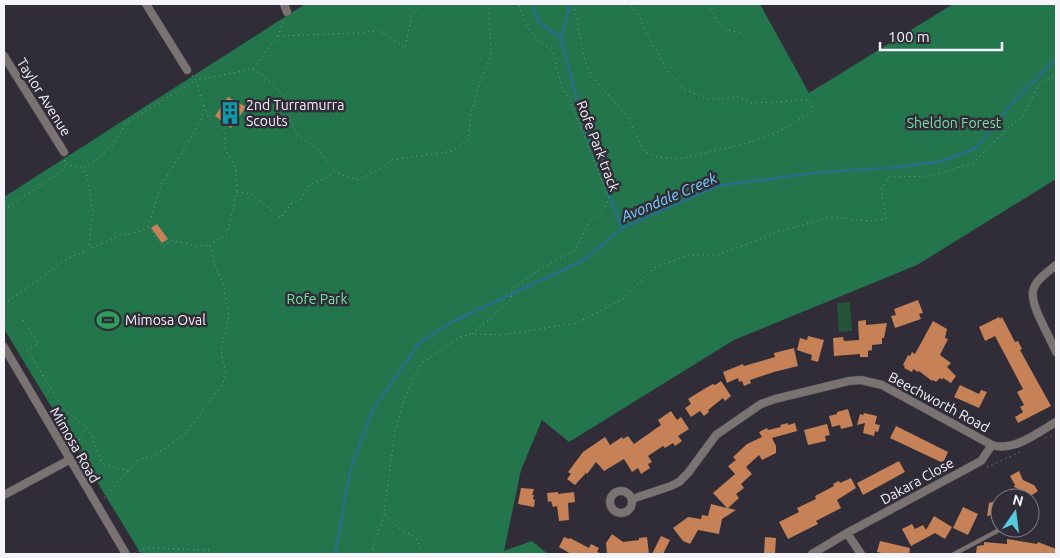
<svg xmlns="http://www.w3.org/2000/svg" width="1060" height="558" font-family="Ubuntu,sans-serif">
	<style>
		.green { fill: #26543b }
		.forest { fill: #23764c }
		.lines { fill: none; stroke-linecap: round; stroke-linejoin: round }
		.stream { stroke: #296d8c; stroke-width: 2.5 }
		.building { fill: #c68156 }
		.service-casing { stroke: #4c4853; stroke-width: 5 }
		.minor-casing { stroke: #4c4853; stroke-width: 9 }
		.path { stroke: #928f99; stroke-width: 1; stroke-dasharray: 1 4; stroke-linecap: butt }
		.service { stroke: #7b7372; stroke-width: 4 }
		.minor { stroke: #7b7372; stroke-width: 8 }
		.labels { text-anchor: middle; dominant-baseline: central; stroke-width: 5; stroke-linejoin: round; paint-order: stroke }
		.street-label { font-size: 14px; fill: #f6f4fb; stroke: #302c38 }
		.poi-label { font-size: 14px; fill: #f6f4fb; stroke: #302c38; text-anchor: start }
		.park-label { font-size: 14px; fill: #76e2a5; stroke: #302c38 }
		.water-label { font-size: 15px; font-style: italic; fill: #78d2fe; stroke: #302c38 }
	</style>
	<rect width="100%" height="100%" fill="#302c38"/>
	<!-- green -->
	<path class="green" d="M850,302L852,331L839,332L837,303Z"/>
	<!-- forest -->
	<path class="forest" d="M305,4H760L809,93L953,4H1056V179L917,265L734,340L569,442L542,420L521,470L504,551L532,541L548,554H141L4,329V197Z"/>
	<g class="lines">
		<!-- stream -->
		<path class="stream" d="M532,4L539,23L561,38L583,123L622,228
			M561,38L570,4
			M335,554L350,471L373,409L420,342L452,322L584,260L622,228L717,186L821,172L900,167L942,161L976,148L1015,100L1056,59"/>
	</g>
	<!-- building -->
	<path class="building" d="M228,97L246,107L231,128L215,116Z
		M157,224L168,239L162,243L151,228Z
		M918,300L923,313L919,314L921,319L895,328L891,316L896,315L894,309Z
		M999,317L1000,319L1002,317L1015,342L1018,341L1022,349L1020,350L1051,406L1018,423L1015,417L1023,412L1020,407L1024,405L1017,392L1023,389L995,336L985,341L979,327Z
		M866,320V325L887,323L884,338H882V344L872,345V350L868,351V357H860V354L834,356L833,338L843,337L844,341L859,340L858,321Z
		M933,321L947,329L945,338L948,339L940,355L951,363L947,367L956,376L951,383L943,378L942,380L940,378L936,382L933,380L932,381L919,371L918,372L913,369L912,372L904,368L905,366L903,365L908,355L910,356L912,352L915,354Z
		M808,336L824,340L818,362L811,360L812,355L797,350L800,338L807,340Z
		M794,348L798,366L774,372L750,380L751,383L744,386L742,381L739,382L738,378L727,383L723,372L743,364L744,366L775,357L774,353Z
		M721,381L731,396L725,401L723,398L708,410L709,412L704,416L700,411L691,417L685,408L691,404L688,399L704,389L713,384L715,385Z
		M960,385L979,394L981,390L987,392L979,408L954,397Z
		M848,409L853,426L841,429L840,425L832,427L829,416L837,414V412Z
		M671,411L677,420L681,417L689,429L678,436L682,441L675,446L673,443L665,448L663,446L648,456L652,462L648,464L650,468L641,474L638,468L632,472L624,459L604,471L596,462L587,474L586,473L575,485L567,479L571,474L568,472L583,452L605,437L610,445L622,437L623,439L628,436L634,444L661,425L658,420Z
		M864,413L877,416L875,424L880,425L878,432L875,431L874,436L863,433L865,423L857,425L860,414L863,415Z
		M788,423V425L795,423L797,431L772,438L776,446V453L762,460L759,455L746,467L752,474L741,484L744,488L736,494L739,498L728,508L736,510L722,519L719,534L698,530L690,544L683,541L673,528L688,517L701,519L702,515L708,516L711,504L727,508L713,493L735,474L728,466L736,460L733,457L747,444L762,437L759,432L767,428L768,430L781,427L780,425Z
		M827,424L830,435L825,436L826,441L808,445L804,430Z
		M896,426L948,452L943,463L890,438Z
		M899,461L905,472L863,495L857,483Z
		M1019,471L1023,480L1034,485L1038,491L1032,495L1014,487L1015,485L1010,476Z
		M851,478L856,488L837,500L841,508L816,521L818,524L788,539L779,522L799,512L797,508L816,499L815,496L834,486L833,484L839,481L840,483Z
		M521,488L534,489L532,495H534L533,499L535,500L534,507L518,504Z
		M558,492V494L574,492L575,502L568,503L569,520L559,521L557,506L553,507L551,501L548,502L547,493Z
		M1000,500V513L987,516L989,503Z
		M963,507L978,514L968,535L953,528Z
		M934,516L952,527L945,539L935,533L911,546L902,529L912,524L915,529L923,525L926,530Z
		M612,534L623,542L639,540V538L647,537L649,554H607L606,543Z
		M661,536L670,540L663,554H652Z
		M564,537L569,539L570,538L589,548L591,544L599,548L597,552L602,554H571L559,547Z
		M765,537L776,538L775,554H764Z
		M1007,539L1037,544L1038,542L1056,549L1054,554L976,553L977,546L984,545V542L1007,544Z
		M880,541L910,548L909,554H886L877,552Z"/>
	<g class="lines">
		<defs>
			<path id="service" d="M954,554L1003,528"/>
			<path id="minor" d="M146,4L187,70
				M284,4L287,12
				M4,56L64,152
				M1056,265C1048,272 1035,280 1033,291C1030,305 1050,337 1056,352
				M4,347L126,554
				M610 502a11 11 0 1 1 22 0a11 11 0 1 1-22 0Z
				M4,495L69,460
				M632,499L671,486L679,482L688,473L716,435L761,404L775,399L849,381L861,380L882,385L992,445C1014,452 1037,433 1056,422
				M812,554L847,533
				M861,554L847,533L981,461L992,445"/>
		</defs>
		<!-- service casing -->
		<use href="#service" class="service-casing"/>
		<!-- minor casing -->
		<use href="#minor" class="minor-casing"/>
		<!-- path -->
		<path class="path" d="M514,4L519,6L521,4
			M574,4L585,61L592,77L627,116L644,151L657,157L678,159L744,144L778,132L811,113L813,108L808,100L752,103L736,96L725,99H707L683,89L668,71L643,27L639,15L629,4
			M708,4L717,20L726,30L744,33
			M278,36L358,33L379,30L405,48L412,14L423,4
			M253,69L272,83L292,106L289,120L299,136L319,150L334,171
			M192,75L196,80L253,69L278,36L284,20
			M204,106L209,118L225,132V148L236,168L237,192L227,234L211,245
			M65,160V164L82,168L87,175L93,213L90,229V248
			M237,192L251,194L281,218L291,204L301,199L309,185L326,178L334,172L358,180L377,171L392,160L453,151L468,140L471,113L480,82L491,56L489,4H491
			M4,210L64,170L65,165
			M4,304L67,259L121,235L138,232L148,227L162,183L188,143L202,118L204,106L196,80L126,123L112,146L92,163L82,168
			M23,320L38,343L27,350L64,409L86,427L91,434L102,463L116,469L129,470
			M472,334L511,300L512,289L542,268L575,250L589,222L605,207L609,199L569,98L562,88L553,52L537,39L529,30L519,6
			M1046,438L1056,433
			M72,447L79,440L86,428
			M987,467L1023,451
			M104,498L138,460L155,455L184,435L223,383L226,374L221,350L229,316L223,283L215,265L210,245L195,246L172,240L163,247L148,227
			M134,553L147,548L211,550
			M371,554L384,515
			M421,554C418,534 414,538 399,528C393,524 389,518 384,513L395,431L404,400L421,364L460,337L472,334L502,335L577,323L624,298L654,268L688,255H718L778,232L829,217L869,221L886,219L881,190L889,177L931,176L973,163L1009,127L1024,115L1038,85L1056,75"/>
		<!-- service -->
		<use href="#service" class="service"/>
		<!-- minor -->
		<use href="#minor" class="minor"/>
	</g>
	<!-- icons -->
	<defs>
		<symbol id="building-bare" viewBox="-9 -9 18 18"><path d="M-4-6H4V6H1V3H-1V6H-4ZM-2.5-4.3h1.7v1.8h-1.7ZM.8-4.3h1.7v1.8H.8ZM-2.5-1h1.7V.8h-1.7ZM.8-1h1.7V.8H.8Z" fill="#0f9aa8" stroke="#302c38" stroke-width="2.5" paint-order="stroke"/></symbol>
		<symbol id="stadium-bare" viewBox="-9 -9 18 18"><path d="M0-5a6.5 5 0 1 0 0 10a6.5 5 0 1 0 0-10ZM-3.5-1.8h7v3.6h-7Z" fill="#2e9e5b" stroke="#302c38" stroke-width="2.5" paint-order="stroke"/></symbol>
	</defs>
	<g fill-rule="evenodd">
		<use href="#building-bare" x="214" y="97" width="32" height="32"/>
		<use href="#stadium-bare" x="92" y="304" width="32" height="32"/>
	</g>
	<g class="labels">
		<!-- street labels -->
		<g class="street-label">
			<text transform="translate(44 97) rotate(58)">Taylor Avenue</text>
			<text transform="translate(598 146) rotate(69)">Rofe Park track</text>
			<text transform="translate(939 402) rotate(28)">Beechworth Road</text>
			<text transform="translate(75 445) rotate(60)">Mimosa Road</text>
			<text transform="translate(917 481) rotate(-29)">Dakara Close</text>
		</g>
		<!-- poi labels -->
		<g class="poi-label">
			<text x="246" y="105">2nd Turramurra<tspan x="246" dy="16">Scouts</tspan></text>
			<text x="125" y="320">Mimosa Oval</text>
		</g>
		<!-- park labels -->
		<g class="park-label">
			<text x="954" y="123">Sheldon Forest</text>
			<text x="317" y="299">Rofe Park</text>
		</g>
		<!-- water labels -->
		<g class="water-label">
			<text transform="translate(669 197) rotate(-23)">Avondale Creek</text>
		</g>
	</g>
	<!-- border -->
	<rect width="1060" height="558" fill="none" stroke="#f6f4fb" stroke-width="10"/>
	<!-- north arrow -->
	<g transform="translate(1015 513) rotate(14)"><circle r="24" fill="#302c38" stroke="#7f7c86"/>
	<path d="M0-4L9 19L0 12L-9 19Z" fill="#55cadf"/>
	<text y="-8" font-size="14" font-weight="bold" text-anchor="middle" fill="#f6f4fb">N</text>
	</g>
	<!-- scale -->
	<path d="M880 42v8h122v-8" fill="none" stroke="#f6f4fb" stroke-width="2.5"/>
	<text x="888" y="42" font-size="15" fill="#f6f4fb" stroke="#302c38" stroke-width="4" paint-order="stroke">100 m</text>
</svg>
